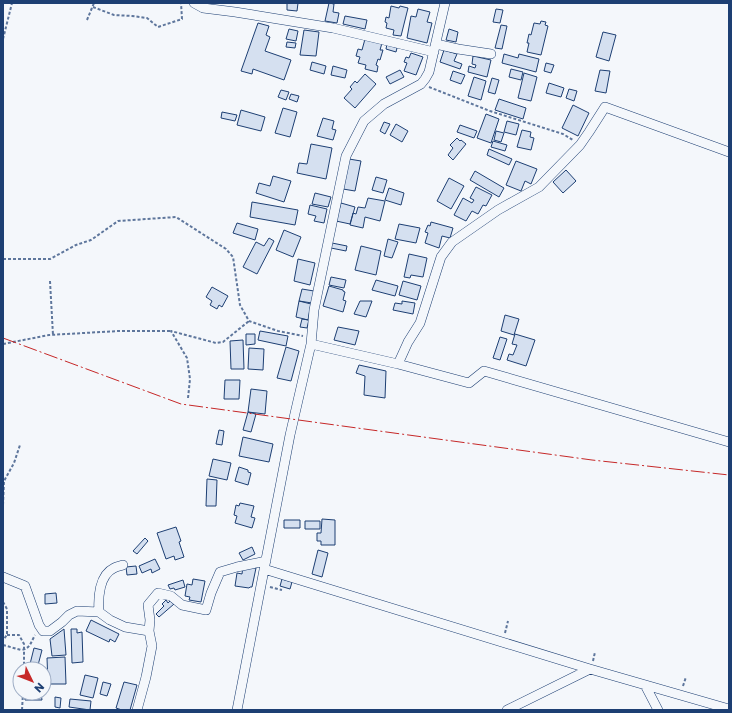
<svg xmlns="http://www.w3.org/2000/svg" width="732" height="713" font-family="Poppins,sans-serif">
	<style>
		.building { fill: #d5e0f0; stroke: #1d3f73 }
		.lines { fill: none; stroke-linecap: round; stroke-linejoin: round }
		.minor-casing { stroke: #1d3f73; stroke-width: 10 }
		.path { stroke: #5e769c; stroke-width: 2; stroke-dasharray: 3 2; stroke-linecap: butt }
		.minor { stroke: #f4f7fb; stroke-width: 9 }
		.power { stroke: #c62828; stroke-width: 1; stroke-dasharray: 14 3 2 3; stroke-linecap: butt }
	</style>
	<rect width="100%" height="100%" fill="#f4f7fb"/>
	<!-- building -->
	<path class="building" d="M287,3H298L297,11L287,10Z
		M329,3L334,4L333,12L339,13L337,23L325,21Z
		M391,6L399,8L400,6L408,8L401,36L393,35L394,30L386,28L387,23L385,22L386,17L389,18Z
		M418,9L430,12L427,22L432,23L427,43L407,38L411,16L416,17Z
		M496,9L503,10L500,23L493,22Z
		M345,16L367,20L365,29L343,24Z
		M541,21L546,22L545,25L548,26L541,55L527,52L529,43H527L529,34L531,35L534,23L540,24Z
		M258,23L269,26L266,35L270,37L265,51L291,60L284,80L253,69L252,74L241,71Z
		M501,25L507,26L502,49L495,48Z
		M289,29L298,31L296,41L286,39Z
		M449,29L458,32L456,42L446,40Z
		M304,30L319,32L316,56L300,55Z
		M603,32L616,35L609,61L596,57Z
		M365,39L382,43L380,50H383L380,60L378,59L376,65L378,66L377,72L365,69L366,65L358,63L360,57L356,56L358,49L362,50Z
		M287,42L296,43L295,48L286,47Z
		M387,44L397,48L396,52L386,49Z
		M444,50L457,54L454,61L462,64L460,69L440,62Z
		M411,53L423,57L416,75L404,71L407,63L404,62L406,57L409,58Z
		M504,54L518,58L519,54L539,59L536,72L502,63Z
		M473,56L491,60L487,77L468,72L469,66L475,68L476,65L472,64Z
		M312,62L326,66L324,74L310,70Z
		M546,63L554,65L551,73L544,71Z
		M333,66L347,70L345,78L331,75Z
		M511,69L523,72L521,80L509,77Z
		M400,70L404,77L390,84L386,77Z
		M600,70L610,71L606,93L595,91Z
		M453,71L465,75L461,84L450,80Z
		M524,73L537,77L531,101L518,98Z
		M365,74L376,84L355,108L344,98L352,89L350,87L355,81L357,83Z
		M474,77L486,81L481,100L468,96Z
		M492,78L499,80L495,94L488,92Z
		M549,83L564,88L561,97L546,93Z
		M569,89L577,91L574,101L566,98Z
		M281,90L289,92L286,100L278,97Z
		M291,94L299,96L297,102L289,99Z
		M499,99L526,108L523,119L495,110Z
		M573,105L589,113L578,136L562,128Z
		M283,108L297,112L290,137L275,133Z
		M241,110L265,117L261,131L237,125Z
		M222,112L237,115L235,121L221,118Z
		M486,114L499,119L491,143L477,138Z
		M323,118L334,121L332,129L336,130L333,140L317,136Z
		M507,121L519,124L516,135L504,132Z
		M384,122L390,124L385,134L380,131Z
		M396,124L408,131L402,142L390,135Z
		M460,125L477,131L474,138L457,132Z
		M522,130L531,132L530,137L534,138L531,150L517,147Z
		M496,131L504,133L501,142L494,140Z
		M457,138L460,141L461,140L466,144L453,160L448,155L453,148L450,145Z
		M493,141L507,145L505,151L491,147Z
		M311,144L332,148L326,179L297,173L299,163L307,164Z
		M489,149L512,159L509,165L487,155Z
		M349,159L361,161L355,191L343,189Z
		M516,161L537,169L531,184L525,181L521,191L506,185Z
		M566,170L576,181L563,193L553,182Z
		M475,171L504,188L499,197L470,180Z
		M273,176L291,181L284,202L256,193L259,183L270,186Z
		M376,177L387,180L383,193L372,190Z
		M449,178L464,186L451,209L437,201Z
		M476,187L492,195L486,206L483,205L478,214L472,211L466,221L454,215L463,198L472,203L474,200L470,198Z
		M389,188L404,193L401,205L385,200Z
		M315,193L331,197L328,207L312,204Z
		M368,198L385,201L380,221L365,217L363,228L350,225L353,213L356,214L358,207L365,208Z
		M252,202L298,210L295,225L250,217Z
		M341,203L355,207L350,224L336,221Z
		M310,205L327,209L324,223L314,221L316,216L308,214Z
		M431,222L453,228L450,238L442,236L439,248L425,243L428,233L425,232L428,225L430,226Z
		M237,223L258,229L255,240L233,233Z
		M399,224L420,228L416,243L395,239Z
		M284,230L301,237L293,257L276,250Z
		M269,238L274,241L257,274L243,267L256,242L264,246Z
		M388,239L398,242L392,258L384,256Z
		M332,243L347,246L346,251L331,248Z
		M361,246L381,251L376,275L355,270Z
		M409,254L427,258L423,277L411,275L410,278L404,277Z
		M298,259L315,263L310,285L294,281Z
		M331,277L346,280L344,288L329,285Z
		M376,280L398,286L395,296L372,290Z
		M403,281L421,286L417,300L399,295Z
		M329,286L343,290V291L345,292L343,300L346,301L343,312L323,306Z
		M212,287L228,296L222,307L219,305L217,309L210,305L212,301L206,297Z
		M302,289L314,291L312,303L299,301Z
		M299,301L311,304L308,320L296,317Z
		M360,301H372L366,317L354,314Z
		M402,301L415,303L413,314L393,310L395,303L402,304Z
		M505,315L519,319L514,335L501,331Z
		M302,319L309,320L307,328L300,327Z
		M338,327L359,331L355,345L334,340Z
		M260,331L288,336L286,346L258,340Z
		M246,334H255V344L246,345Z
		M515,334L535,340L526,366L507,360L509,354L513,355L517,345L512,344Z
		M500,337L507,339L500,360L493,358Z
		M243,340L244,369H231L230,341Z
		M286,347L299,351L291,381L277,378Z
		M249,348L264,349L263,370L248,369Z
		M359,365L386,371L385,398L364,395L365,376L356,373Z
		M225,380H240L239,399H224Z
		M251,389L267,391L265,414L248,412Z
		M248,412L256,414L251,432L243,430Z
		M219,430L224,431L222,445L216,444Z
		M243,437L273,444L269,462L239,456Z
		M213,459L231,463L227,480L209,476Z
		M239,467L248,470V472L251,473L248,485L235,481Z
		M207,479L217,480L216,506H206Z
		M240,503L254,506L251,517L255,518L252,528L235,523L237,516L234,515L236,505L239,506Z
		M322,519L335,520V545H321V541H317V533H321Z
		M284,520H300V528H284Z
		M305,521H320V529H305Z
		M176,527L181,541L179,542L184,557L175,560L174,556L166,559L157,533Z
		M145,538L148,541L137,554L133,551Z
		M252,547L255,554L243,560L239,553Z
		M318,550L328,553L322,577L312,574Z
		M155,559L160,569L152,573L151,569L142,573L139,566Z
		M136,566L137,574L127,575L126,567Z
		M243,566L256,568L252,587H250L249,588L235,586L237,573L242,574Z
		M193,579L205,581L201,602L189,600L190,597L185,596L187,584L192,585Z
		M282,579L292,582L290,589L280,586Z
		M183,580L185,587L175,590L174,588L170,589L168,585Z
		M56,593L57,603L45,604V594Z
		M166,600L168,603L170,601L174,604L159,617L156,614L164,606L162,604Z
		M91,620L119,634L115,642L110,639L109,642L86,631Z
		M64,629L66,655L52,656L50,639Z
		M71,629H77V633L82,632L83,662L72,663Z
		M34,648L42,650L37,669L29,668Z
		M65,657L66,684H48L47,658Z
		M85,675L98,678L93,698L80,695Z
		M103,682L111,684L107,696L100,694Z
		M124,682L137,685L130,710H122L116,708Z
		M25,693H41L42,700H25Z
		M55,697L61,698L60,708L55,707Z
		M70,699L91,701L90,710L69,707Z"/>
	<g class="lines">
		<defs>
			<path id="minor" d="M194,3L203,8L235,12L333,28L434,52
				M436,44L458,49L491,54
				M311,344L398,364L469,383L484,371L729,442
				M398,364L408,342L420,323L441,257L452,242L498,210L539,187L580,145L589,132L605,107L729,152
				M264,569L590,669L729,709
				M3,577L25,586L39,625L43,631H50L62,622L69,615L77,611L99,612L110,620L125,627L149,631L150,620L148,605L158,593L171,596L182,605L206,610L211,593L220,572L237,567L266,561
				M99,612C98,598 99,575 114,568C117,566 120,566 123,565
				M645,685L658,710
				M137,710L146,677L152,646L149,631
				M237,710L290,435L311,344L314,310L346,156L364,121L384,104L421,84L425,79L429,72L445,3
				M507,710L590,669"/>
		</defs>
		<!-- minor casing -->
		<use href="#minor" class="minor-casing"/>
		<!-- path -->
		<path class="path" d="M93,7L114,15L132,16L147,18L158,27L182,19L181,3
			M87,20L94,3
			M3,39L12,3
			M429,87L490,111L563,134L573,140
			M3,259H50L76,245L91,240L118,221L176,217L226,249L233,257L240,305L249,321L278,331L303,336
			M50,281L53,335
			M3,344L49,335L119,331H171
			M188,398L190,379L187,358L171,331L216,343L223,342L249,321
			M3,505L4,481L14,463L20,445
			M270,587L282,590
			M3,602L7,609V635L3,640
			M505,633L508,621
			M7,635H19L24,644V669
			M3,645L21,650C30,649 31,642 35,635
			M593,661L595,652
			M683,686L686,677
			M22,710L23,693"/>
		<!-- minor -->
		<use href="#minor" class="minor"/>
		<!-- power -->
		<path class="power" d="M3,338L181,404L592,460L729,475"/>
	</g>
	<!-- border -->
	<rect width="732" height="713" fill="none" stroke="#1d3f73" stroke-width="8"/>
	<!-- north arrow -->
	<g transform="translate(32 681) rotate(133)"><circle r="19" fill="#f4f7fb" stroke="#9eadc5"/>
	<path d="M0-3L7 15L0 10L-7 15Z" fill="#c62828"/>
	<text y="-6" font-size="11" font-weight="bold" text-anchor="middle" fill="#1d3f73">N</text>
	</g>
</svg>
